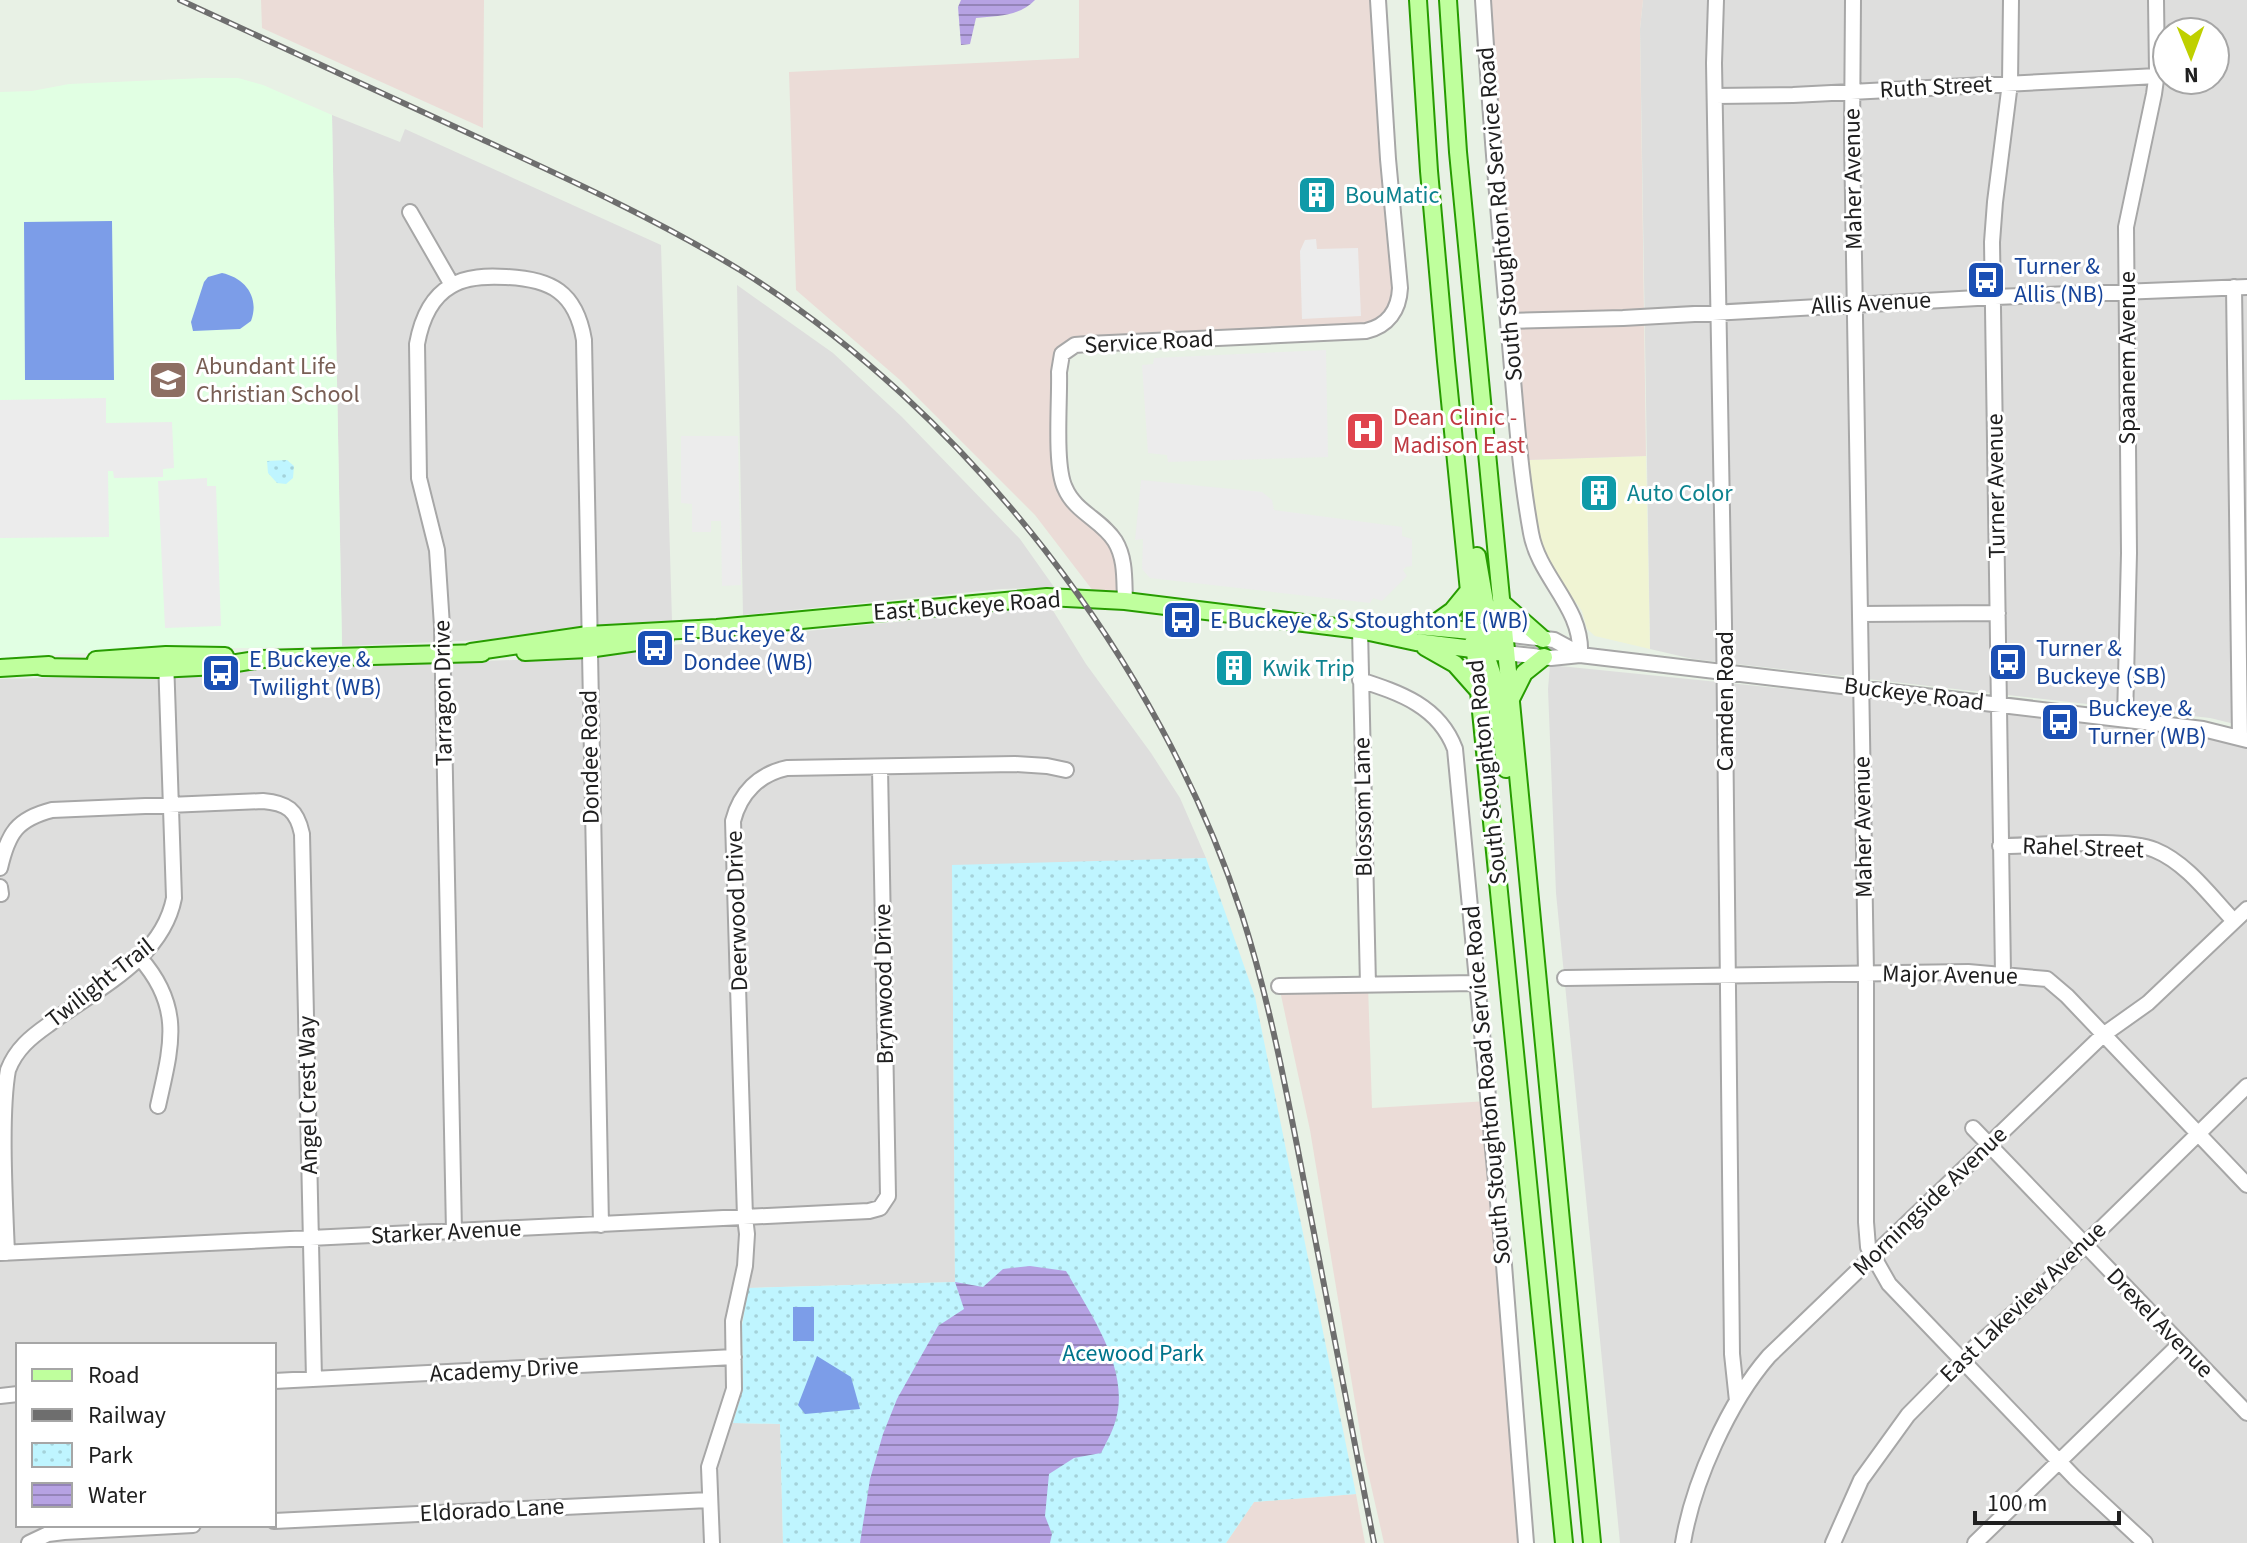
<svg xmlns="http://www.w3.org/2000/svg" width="2247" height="1543" font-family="'Source Sans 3',sans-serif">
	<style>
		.residential { fill: #dededd; fill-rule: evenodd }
		.commercial { fill: #f0f4d3 }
		.industrial { fill: #ebdcd7 }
		.education { fill: #e1ffe3 }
		.park { fill: url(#park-dots) }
		.pitch { fill: #7c9de8 }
		.parking { fill: #ececec }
		.water { fill: url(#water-rules) }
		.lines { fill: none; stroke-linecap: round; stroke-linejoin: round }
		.minor-casing { stroke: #a7a7a7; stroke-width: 18 }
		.major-casing { stroke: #279c00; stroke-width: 20 }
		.minor { stroke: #fff; stroke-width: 14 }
		.major { stroke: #bfff9d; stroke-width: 16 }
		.rail-casing { stroke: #6e6e6e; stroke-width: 6 }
		.rail { stroke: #fff; stroke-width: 3; stroke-dasharray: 9; stroke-linecap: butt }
		.labels { text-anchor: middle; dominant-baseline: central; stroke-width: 6; stroke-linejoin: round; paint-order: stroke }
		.street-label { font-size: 24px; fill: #202020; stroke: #fff }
		.culture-label { font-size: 24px; fill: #0d838f; stroke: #fff; text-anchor: start }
		.transit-label { font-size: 24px; fill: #164399; stroke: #fff; text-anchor: start }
		.education-label { font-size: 24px; fill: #785e54; stroke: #fff; text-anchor: start }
		.health-label { font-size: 24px; fill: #be3a42; stroke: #fff; text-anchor: start }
		.park-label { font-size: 24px; fill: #00758c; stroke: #fff }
	</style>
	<defs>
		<pattern id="park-dots" width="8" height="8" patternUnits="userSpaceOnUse" patternTransform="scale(2)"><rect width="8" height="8" fill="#bff5ff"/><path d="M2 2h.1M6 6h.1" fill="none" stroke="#a4d2da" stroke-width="1.8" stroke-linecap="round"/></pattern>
		<pattern id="water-rules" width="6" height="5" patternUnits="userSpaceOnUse" patternTransform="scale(2)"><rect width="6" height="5" fill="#b6a2e3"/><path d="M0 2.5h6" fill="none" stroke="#9484b8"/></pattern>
	</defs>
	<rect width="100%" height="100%" fill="#e8f1e5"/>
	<!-- residential -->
	<path class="residential" d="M1643,0H2247V727L2210,718L1693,659L1650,649L1640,29ZM2167,32H2215V80H2167Z
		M332,115L400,142L405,129L661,245L672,621L482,640L342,646Z
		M737,285L833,353L902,417L1020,539L1054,587L1002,589L743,615Z
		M1020,609H1052L1086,664L1151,753L1180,798L1206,858L952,866L955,1282L748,1288L726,1316V1389L721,1410L734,1423L780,1424L783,1543H0V679L198,674L250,670L538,659ZM18,1345H274V1525H18Z
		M1550,665L1848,695L2217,739L2247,748V1543H1620L1556,893L1548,689Z"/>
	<!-- commercial -->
	<path class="commercial" d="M1646,456L1650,649L1595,636L1587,629L1582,611L1548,563L1539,537L1528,460Z"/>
	<!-- industrial -->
	<path class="industrial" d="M261,0H484L483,128L262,28Z
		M1079,0H1378L1400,288L1384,324L1064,351L1062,482L1110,533L1125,601L1100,600L1035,515L900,380L796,290L789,72L1079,58Z
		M1491,0H1643L1640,29L1646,456L1528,460L1497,116Z
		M1368,985L1372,1108L1488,1101L1526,1543H1384L1363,1450L1310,1130L1279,986Z
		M1356,1494L1365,1543H1226L1254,1502Z"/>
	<!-- education -->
	<path class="education" d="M204,78H238L263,85L332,115L342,646L141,650L0,658V92L32,91L69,84Z"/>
	<!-- park -->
	<path class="park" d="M287,460L294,466L293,478L286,484L277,483L268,473L267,461Z
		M1206,858L1255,997L1356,1494L1254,1502L1226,1543H783L780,1424L733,1423L743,1389L742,1326L748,1288L955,1282L952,865Z"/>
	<!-- pitch -->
	<path class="pitch" d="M112,221L114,380H25L24,222Z
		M222,273C245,278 260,297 251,321L240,329L193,331L191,322L204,282L208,277Z
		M793,1307H814V1341H793Z
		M817,1356L851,1377L860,1409L805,1414L798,1405Z"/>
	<!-- parking -->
	<path class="parking" d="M1316,239L1317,249L1358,248L1361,316L1302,319L1300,251L1305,240Z
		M1326,350L1328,457L1168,462L1167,455L1148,453L1142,365L1153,364L1154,358Z
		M106,398V423L172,422L174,468L163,469V477L114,478L113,471H108L109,537L0,538V400Z
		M681,436H738L741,585L722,586L721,521H711V532H692V504L681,503Z
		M207,478V486H216L221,626L165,628L158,481Z
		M1141,480L1262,492L1272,500L1274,510L1402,527V536L1412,539V566L1406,567L1403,570L1407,576L1382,601L1373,598L1370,603L1150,578L1142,569L1143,539L1135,540Z"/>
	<!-- water -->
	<path class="water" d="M961,0H1035C1020,16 998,16 976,18L970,44L961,45L958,7Z
		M1030,1266L1066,1271C1090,1313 1130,1369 1116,1419C1113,1431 1106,1443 1101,1453L1074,1458L1049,1474L1045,1516L1052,1534L1050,1543H860L870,1479L883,1434L897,1399L938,1326L964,1309L955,1282L983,1287L1003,1269Z"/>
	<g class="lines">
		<defs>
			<path id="minor" d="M1483,0C1490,111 1499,222 1509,333C1515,400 1519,467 1531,533C1539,578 1583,607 1580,655
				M1716,0L1714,63L1724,624L1732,1354L1737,1401
				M1853,0L1852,138L1866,973V1222L1868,1247L1889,1284L2075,1478L2145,1543
				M1715,96L1793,95L2157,76
				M410,212L452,285
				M2234,287L2240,737
				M1508,321L1623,318L1995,297L2247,287
				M1125,601C1124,581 1126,559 1115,541C1102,520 1075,512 1065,488C1054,465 1060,400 1059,372L1062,354L1075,345L1088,344L1366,331C1388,326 1399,310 1400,288L1388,159L1378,0
				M1860,614L1998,613
				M1360,630L1368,985
				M1504,634L1554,640L1580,654
				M1505,653L1551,658L1580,655L2203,729L2247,740
				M1360,680C1400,693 1439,706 1455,749L1504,1265L1526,1543
				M2125,719L2129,553L2126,227L2154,94L2157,72L2156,0
				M2000,846C2038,846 2124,837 2155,850C2187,863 2211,897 2234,921
				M0,868C8,833 17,819 52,810L263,801C287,803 297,810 302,834L314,1379
				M0,887L1,894
				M140,958C184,1008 171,1047 158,1106
				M2003,974L1992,242L1995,202L2010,83L2011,0
				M1565,978L1968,972L2047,979L2067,996L2247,1185
				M1279,986L1476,983
				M1973,1128L2247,1413
				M454,1232L442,626L437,550L419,478L417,344C421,322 430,298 451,286C466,276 488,276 506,277C551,279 576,292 584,340L601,1225
				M0,1253L869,1211L880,1208L888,1196L880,768
				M7,1253C5,1203 0,1114 8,1070C16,1049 31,1037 48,1025C95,989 162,960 174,898L166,659
				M274,1381L734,1357
				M0,1396L18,1394
				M274,1521L709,1500
				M29,1543L48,1534L64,1532L193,1525
				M712,1543L709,1467L734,1389L733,1321L745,1266L747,1234L745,1217L733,821C740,793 759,774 787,768L1015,764L1047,766L1066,770
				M1683,1543C1693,1482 1729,1402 1769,1356L2103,1035L2148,1003L2247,909
				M1833,1543L1861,1480L1908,1415L1975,1347L2023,1305L2247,1086
				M1975,1543L2180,1344"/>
			<path id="major" d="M1418,0L1429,171L1446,361L1564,1543
				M1448,0L1458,152L1592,1543
				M1477,556L1488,619L1501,649
				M1501,602L1543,639
				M1431,626L1452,611L1470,589
				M1370,628L1396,624L1482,632
				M1482,643L1492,673L1506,769
				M1425,647L1455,664L1478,690
				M471,652L588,635L717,628L1047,597L1125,601L1360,630L1416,642L1505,653
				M525,652L588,649L665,638
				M96,660L166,655L225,656
				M42,667L158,669L218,666L262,659L482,653
				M0,668L49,665
				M1511,699L1524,673L1544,657"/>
		</defs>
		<!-- minor casing -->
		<use href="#minor" class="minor-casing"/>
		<!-- major casing -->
		<use href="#major" class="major-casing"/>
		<!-- minor -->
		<use href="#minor" class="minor"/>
		<!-- major -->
		<use href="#major" class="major"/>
		<defs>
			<path id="rail" d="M180,0C279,46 378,91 477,137C566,178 656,219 740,270C966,410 1160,662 1242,915C1272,1009 1289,1105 1308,1202C1330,1316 1352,1429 1374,1543"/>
		</defs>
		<!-- rail casing -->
		<use href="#rail" class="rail-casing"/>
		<!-- rail -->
		<use href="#rail" class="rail"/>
	</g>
	<!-- icons -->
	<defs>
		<symbol id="building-square" viewBox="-11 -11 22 22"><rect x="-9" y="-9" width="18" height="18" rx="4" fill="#0f9aa8" stroke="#fff"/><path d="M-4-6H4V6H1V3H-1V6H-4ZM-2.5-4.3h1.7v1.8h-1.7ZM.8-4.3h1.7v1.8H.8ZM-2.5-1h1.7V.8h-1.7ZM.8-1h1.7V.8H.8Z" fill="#fff"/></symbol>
		<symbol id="bus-square" viewBox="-11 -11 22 22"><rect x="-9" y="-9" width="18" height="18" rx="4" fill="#1a4fb4" stroke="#fff"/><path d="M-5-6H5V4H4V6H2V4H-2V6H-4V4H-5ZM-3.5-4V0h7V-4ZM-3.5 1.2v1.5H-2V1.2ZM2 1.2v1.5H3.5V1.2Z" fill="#fff"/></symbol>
		<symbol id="school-square" viewBox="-11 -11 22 22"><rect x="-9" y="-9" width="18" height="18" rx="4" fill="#8d6e63" stroke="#fff"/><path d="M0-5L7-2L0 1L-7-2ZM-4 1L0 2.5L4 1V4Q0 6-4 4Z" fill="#fff"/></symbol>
		<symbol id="hospital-square" viewBox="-11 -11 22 22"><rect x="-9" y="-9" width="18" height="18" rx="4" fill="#e0444e" stroke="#fff"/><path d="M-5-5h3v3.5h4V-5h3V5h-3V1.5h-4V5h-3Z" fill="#fff"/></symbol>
	</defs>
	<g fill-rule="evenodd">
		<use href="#building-square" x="1295" y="173" width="44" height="44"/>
		<use href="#bus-square" x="1964" y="258" width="44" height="44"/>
		<use href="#school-square" x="146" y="358" width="44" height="44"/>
		<use href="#hospital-square" x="1343" y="409" width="44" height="44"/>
		<use href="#building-square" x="1577" y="471" width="44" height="44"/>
		<use href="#bus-square" x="1160" y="598" width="44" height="44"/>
		<use href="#bus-square" x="633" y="626" width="44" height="44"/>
		<use href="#bus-square" x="1986" y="640" width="44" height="44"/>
		<use href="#building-square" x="1212" y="646" width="44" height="44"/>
		<use href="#bus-square" x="199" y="651" width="44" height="44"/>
		<use href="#bus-square" x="2038" y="700" width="44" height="44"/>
	</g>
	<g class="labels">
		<!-- street labels -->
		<g class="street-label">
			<text transform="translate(1936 87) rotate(-3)">Ruth Street</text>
			<text transform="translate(1853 179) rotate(-91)">Maher Avenue</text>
			<text transform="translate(1500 214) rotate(-95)">South Stoughton Rd Service Road</text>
			<text transform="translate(1871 303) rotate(-3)">Allis Avenue</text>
			<text transform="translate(1149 342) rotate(-3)">Service Road</text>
			<text transform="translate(2127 358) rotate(-90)">Spaanem Avenue</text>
			<text transform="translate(1996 486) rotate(-91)">Turner Avenue</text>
			<text transform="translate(967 606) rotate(-4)">East Buckeye Road</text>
			<text transform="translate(443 693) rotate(-91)">Tarragon Drive</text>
			<text transform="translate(1914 694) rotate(7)">Buckeye Road</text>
			<text transform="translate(1725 701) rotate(-90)">Camden Road</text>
			<text transform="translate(590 757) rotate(-91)">Dondee Road</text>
			<text transform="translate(1487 772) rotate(-96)">South Stoughton Road</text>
			<text transform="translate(1363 807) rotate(-91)">Blossom Lane</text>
			<text transform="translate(1863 827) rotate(-91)">Maher Avenue</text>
			<text transform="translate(2083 848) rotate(2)">Rahel Street</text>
			<text transform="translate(737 911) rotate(-92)">Deerwood Drive</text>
			<text transform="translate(1950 975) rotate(1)">Major Avenue</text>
			<text transform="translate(100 983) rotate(-38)">Twilight Trail</text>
			<text transform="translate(884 984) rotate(-91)">Brynwood Drive</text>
			<text transform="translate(1487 1085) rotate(-95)">South Stoughton Road Service Road</text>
			<text transform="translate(308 1095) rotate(-91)">Angel Crest Way</text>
			<text transform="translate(1930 1201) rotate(-44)">Morningside Avenue</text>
			<text transform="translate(446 1232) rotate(-3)">Starker Avenue</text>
			<text transform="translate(2023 1302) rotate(-44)">East Lakeview Avenue</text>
			<text transform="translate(2160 1323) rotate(46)">Drexel Avenue</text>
			<text transform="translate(504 1370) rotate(-3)">Academy Drive</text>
			<text transform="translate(492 1510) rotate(-3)">Eldorado Lane</text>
		</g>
		<!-- culture labels -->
		<g class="culture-label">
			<text x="1345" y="195">BouMatic</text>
			<text x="1627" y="493">Auto Color</text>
			<text x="1262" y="668">Kwik Trip</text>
		</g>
		<!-- transit labels -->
		<g class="transit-label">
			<text x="2014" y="266">Turner &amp;<tspan x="2014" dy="28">Allis (NB)</tspan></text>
			<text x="1210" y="620">E Buckeye &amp; S Stoughton E (WB)</text>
			<text x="683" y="634">E Buckeye &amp;<tspan x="683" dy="28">Dondee (WB)</tspan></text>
			<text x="2036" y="648">Turner &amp;<tspan x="2036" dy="28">Buckeye (SB)</tspan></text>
			<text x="249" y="659">E Buckeye &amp;<tspan x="249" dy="28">Twilight (WB)</tspan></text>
			<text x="2088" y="708">Buckeye &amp;<tspan x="2088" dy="28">Turner (WB)</tspan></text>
		</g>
		<!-- education labels -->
		<g class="education-label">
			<text x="196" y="366">Abundant Life<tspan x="196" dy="28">Christian School</tspan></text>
		</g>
		<!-- health labels -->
		<g class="health-label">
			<text x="1393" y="417">Dean Clinic -<tspan x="1393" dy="28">Madison East</tspan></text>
		</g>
		<!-- park labels -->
		<g class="park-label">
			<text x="1133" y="1353">Acewood Park</text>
		</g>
	</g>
	<!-- legend -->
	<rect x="16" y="1343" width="260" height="184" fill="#ffffff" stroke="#a6a6a6" stroke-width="2"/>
	<rect x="32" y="1369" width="40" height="12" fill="#bfff9d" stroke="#a6a6a6" stroke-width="2"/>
	<text x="88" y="1383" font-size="24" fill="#202020">Road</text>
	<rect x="32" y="1409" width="40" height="12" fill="#6e6e6e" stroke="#a6a6a6" stroke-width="2"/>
	<text x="88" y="1423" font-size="24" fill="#202020">Railway</text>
	<rect x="32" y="1443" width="40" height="24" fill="url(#park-dots)" stroke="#a6a6a6" stroke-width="2"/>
	<text x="88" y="1463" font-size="24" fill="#202020">Park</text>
	<rect x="32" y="1483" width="40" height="24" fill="url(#water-rules)" stroke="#a6a6a6" stroke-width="2"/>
	<text x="88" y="1503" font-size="24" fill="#202020">Water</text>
	<!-- north arrow -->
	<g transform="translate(2191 56) rotate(179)"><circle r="38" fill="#ffffff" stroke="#a6a6a6" stroke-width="2"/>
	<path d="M0-6L14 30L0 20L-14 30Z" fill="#bfd000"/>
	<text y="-12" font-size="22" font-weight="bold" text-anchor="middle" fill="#202020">N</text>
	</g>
	<!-- scale -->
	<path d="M1975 1511v12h144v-12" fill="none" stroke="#202020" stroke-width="4"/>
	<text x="1987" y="1511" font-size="24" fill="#202020" stroke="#ffffff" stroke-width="6" paint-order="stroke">100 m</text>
</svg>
